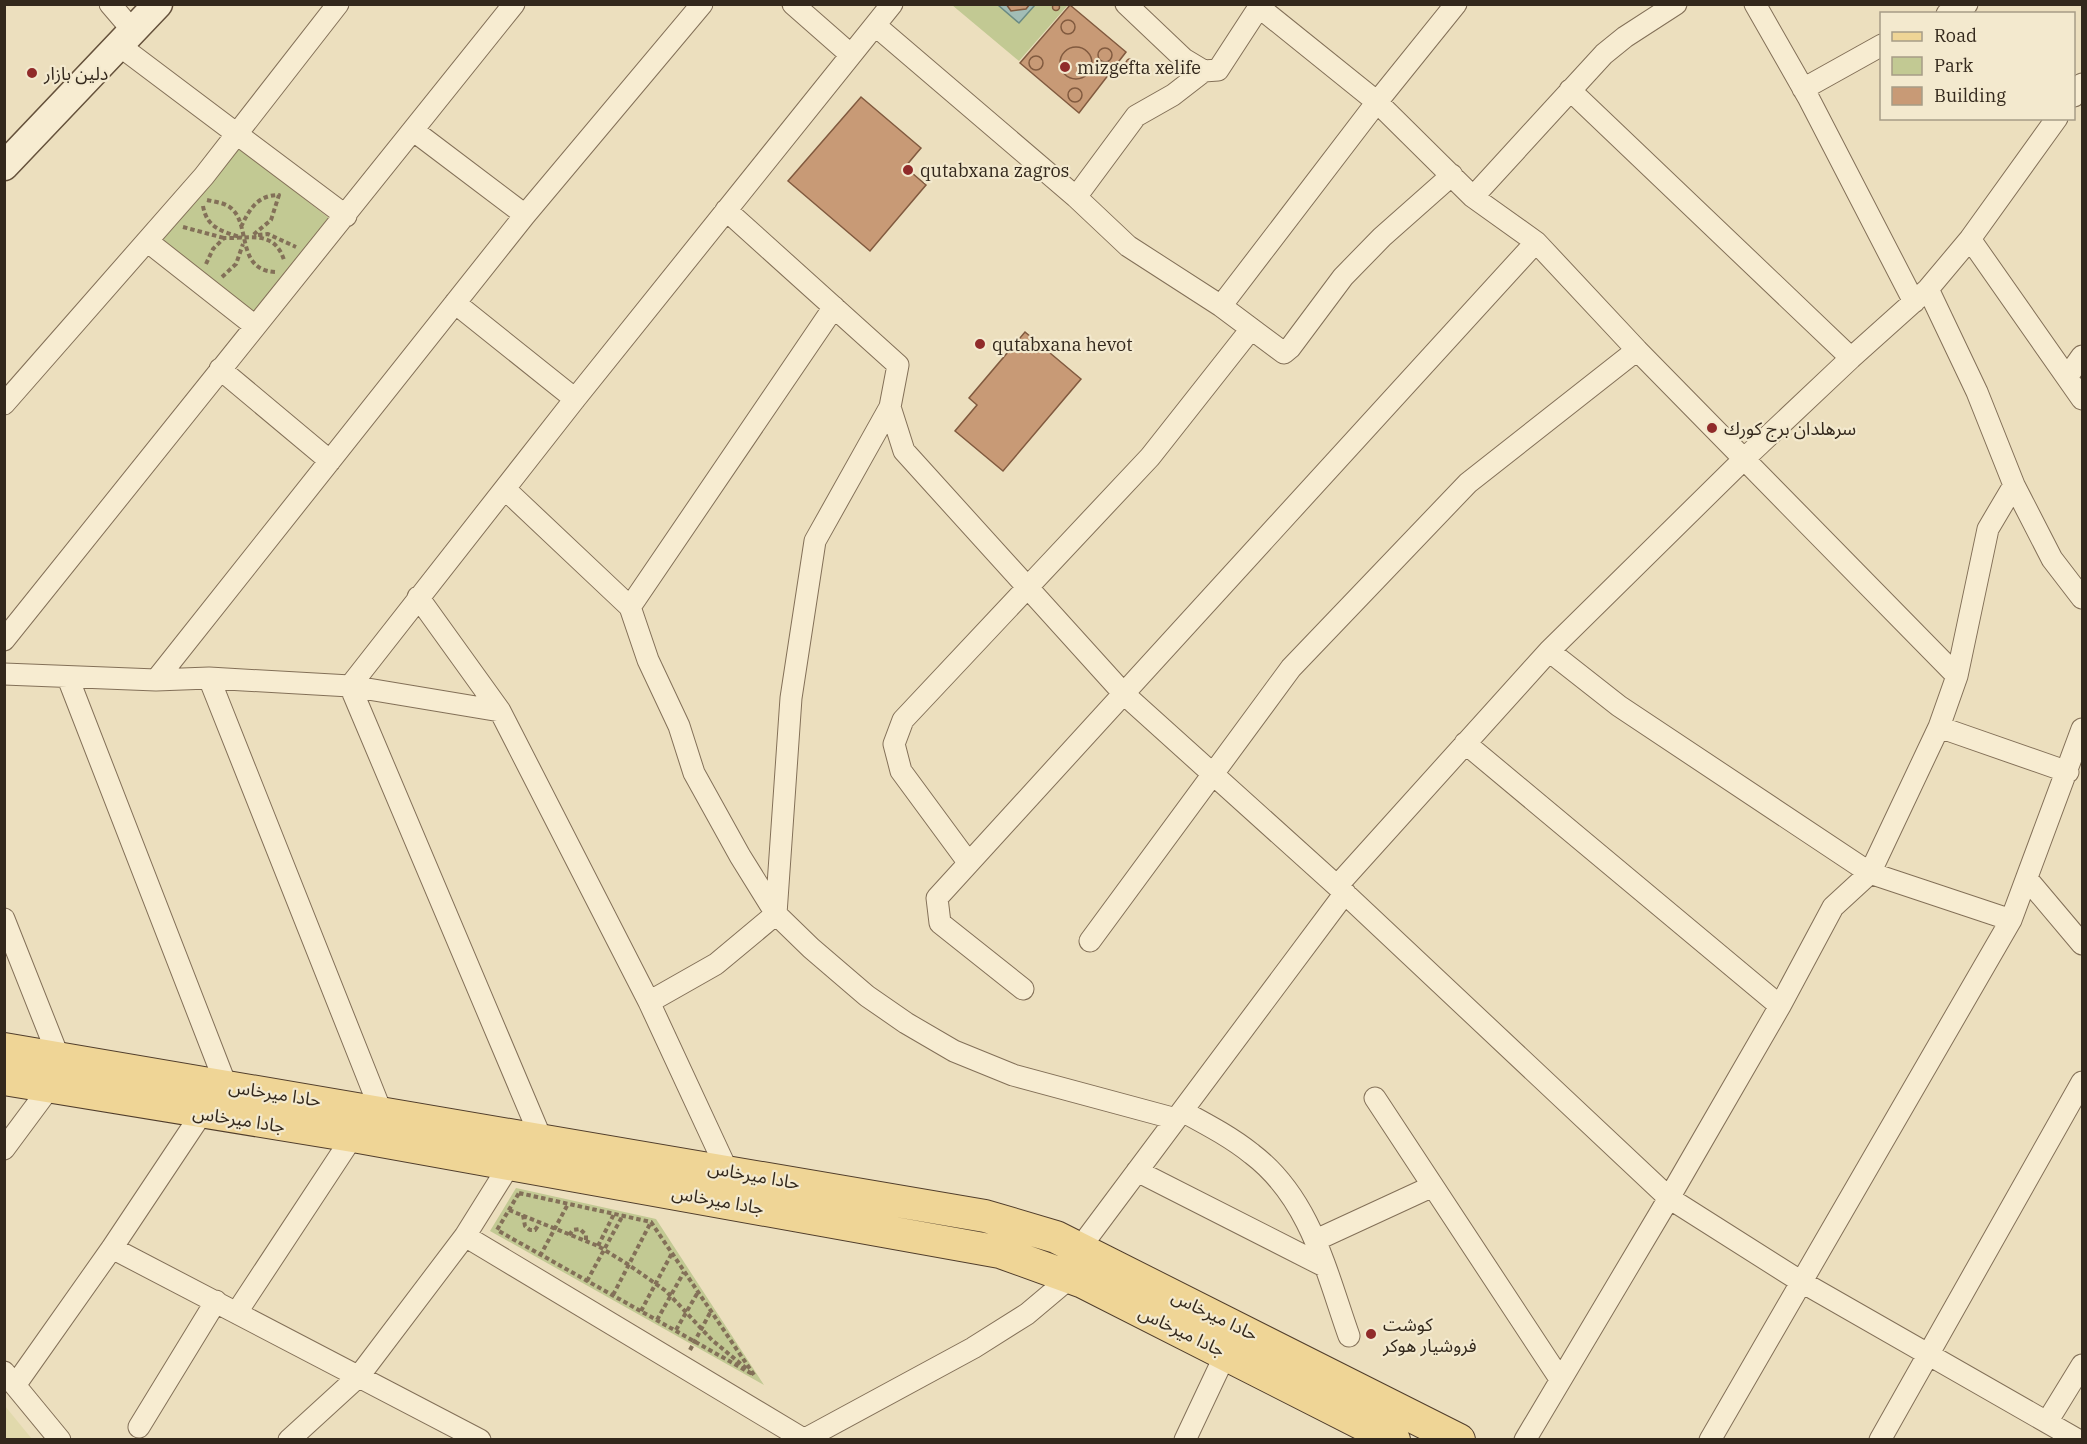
<svg xmlns="http://www.w3.org/2000/svg" width="2087" height="1444" font-family="'IBM Plex Serif','Noto Sans Arabic',serif">
	<style>
		.farmland { fill: #e1d9ac }
		.green { fill: #c2c993 }
		.water { fill: #a2bdb6; stroke: #6a8a83; stroke-width: 1.5 }
		.building { fill: #c89a76; stroke: #815a3f; stroke-width: 1.5 }
		.lines { fill: none; stroke-linecap: round; stroke-linejoin: round }
		.minor-casing { stroke: #837058; stroke-width: 23 }
		.secondary-casing { stroke: #65513b; stroke-width: 31 }
		.primary-casing { stroke: #513e2c; stroke-width: 34 }
		.path { stroke: #837058; stroke-width: 4; stroke-dasharray: 4.5 3; stroke-linecap: butt }
		.minor { stroke: #f7ecd1; stroke-width: 21 }
		.secondary { stroke: #f7ecd1; stroke-width: 28 }
		.primary { stroke: #efd596; stroke-width: 32 }
		.poi-dot { fill: #902b2a; stroke: #f3e9ce; stroke-width: 2 }
		.labels { text-anchor: middle; dominant-baseline: central; stroke-width: 4.5; stroke-linejoin: round; paint-order: stroke }
		.poi-label { font-size: 18px; fill: #33281c; stroke: #f3e9ce; text-anchor: start }
		.street-label { font-size: 18px; fill: #33281c; stroke: #f3e9ce }
	</style>
	<rect width="100%" height="100%" fill="#ecdfbe"/>
	<!-- farmland -->
	<path class="farmland" d="M5,1406L32,1439H5Z"/>
	<!-- green -->
	<path class="green" d="M952,5H998L1019,22L1035,5H1068L1019,61Z
		M237,146L334,222L247,324L155,244Z
		M516,1188L656,1219L764,1385L490,1231Z"/>
	<!-- water -->
	<path class="water" d="M998,5H1035L1019,23Z"/>
	<!-- building -->
	<path class="building" d="M1052.5 7a3.5 3.5 0 1 1 7 0a3.5 3.5 0 1 1-7 0Z
		M1006,4H1030L1026,9L1011,11Z
		M1070,5L1126,52L1079,113L1020,63Z
		M1061 27a7 7 0 1 1 14 0a7 7 0 1 1-14 0Z
		M1060 63a16 16 0 1 1 32 0a16 16 0 1 1-32 0Z
		M1098 55a7 7 0 1 1 14 0a7 7 0 1 1-14 0Z
		M1029 63a7 7 0 1 1 14 0a7 7 0 1 1-14 0Z
		M1126 63a4 4 0 1 1 8 0a4 4 0 1 1-8 0Z
		M1068 95a7 7 0 1 1 14 0a7 7 0 1 1-14 0Z
		M861,97L921,148L905,167L926,185L870,251L788,181Z
		M1025,332L1081,379L1003,471L955,431L977,405L969,398Z"/>
	<g class="lines">
		<defs>
			<path id="minor" d="M110,4L134,32
				M793,4L851,55
				M1126,4L1184,59L1204,71L1218,70L1261,4
				M1755,4L1808,97L1914,302
				M1259,7L1377,102L1473,197L1536,242L1637,350L1744,459L1549,651L1337,886
				M1947,14L1967,4
				M876,26L1076,197L1128,246L1221,306L1284,353L1290,348L1343,277L1382,237L1452,175
				M120,46L346,216
				M1803,89L1882,45
				M1570,90L1851,358
				M2074,96L2082,84
				M414,131L525,215
				M1076,197L1136,116L1173,95L1204,71
				M1473,197L1604,54L1625,37L1676,4
				M726,210L898,365L890,407L904,451L1124,694L1337,886L1669,1198L1800,1281L2078,1440
				M1970,239L2082,399
				M147,241L255,326
				M1928,289L1977,392L2014,485
				M455,303L575,399
				M1221,306L1377,102L1456,4
				M220,369L330,461
				M2067,377L2082,356
				M4,404L204,176L338,4
				M506,490L630,607L648,660L679,726L694,773L740,856L776,914L811,948L867,996L906,1023L954,1051L1013,1075L1176,1119
				M418,597L500,711
				M630,607L834,307
				M4,640L514,4
				M1549,651L1619,706L1870,873L2011,920
				M4,674L156,680L209,678L350,686L500,711L649,1002L727,1170
				M1957,676L1744,459L1851,358L1928,289L1970,239L2057,118
				M68,678L226,1085
				M209,678L381,1111
				M156,680L525,215L702,4
				M1939,727L2068,772
				M1465,743L1780,1006
				M968,862L901,771L894,744L903,720L1150,457L1251,329
				M2028,880L2082,944
				M4,919L59,1058
				M1090,941L1291,668L1468,483L1637,350
				M1023,989L940,923L937,898L1536,242
				M649,1002L716,964L776,914L791,698L815,541L890,407
				M1375,1098L1560,1379
				M1182,1111C1206,1124 1231,1137 1252,1154C1310,1198 1326,1271 1349,1336
				M541,1138L350,686L575,399L892,4
				M4,1149L50,1087
				M1137,1171L1324,1266
				M465,1236L805,1440
				M1316,1240L1433,1186
				M112,1248L480,1440
				M1079,1249L1345,893
				M237,1312L353,1136
				M4,1372L60,1440
				M16,1384L112,1248L202,1113
				M2047,1422L2082,1365
				M139,1427L216,1301
				M805,1439L973,1348L1027,1314L1071,1277
				M289,1440L359,1376L465,1236L510,1164
				M1185,1440L1226,1353
				M1525,1440L1669,1198L1780,1006L1833,907L1870,873L1939,727L1957,676L1988,529L2014,485L2052,559L2082,598
				M1710,1440L2011,920L2082,729
				M1880,1440L2082,1082"/>
			<path id="secondary" d="M4,166L158,4"/>
			<path id="primary" d="M4,1049L985,1216L1056,1237L1459,1440
				M4,1079L353,1136L1000,1252L1083,1282L1394,1440"/>
		</defs>
		<!-- minor casing -->
		<use href="#minor" class="minor-casing"/>
		<!-- secondary casing -->
		<use href="#secondary" class="secondary-casing"/>
		<!-- primary casing -->
		<use href="#primary" class="primary-casing"/>
		<!-- path -->
		<path class="path" d="M207,200C216,202 227,203 233,210C250,227 237,270 275,272
			M203,206C207,229 223,231 242,238
			M183,227L224,238
			M241,227C249,210 257,195 279,195L271,220L253,235
			M258,235L268,234L296,247
			M206,264L213,249L224,238C248,239 274,229 284,260
			M222,277L236,264L243,244
			M519,1193L651,1222L754,1375L497,1230Z
			M509,1210L598,1246L629,1265L666,1291L712,1340L747,1369
			M523,1215L525,1226L530,1230H535L540,1223
			M569,1235L573,1230L580,1229L586,1235V1241
			M598,1246L614,1214
			M540,1256L568,1204
			M587,1281L623,1215
			M613,1295L651,1222
			M641,1311L672,1253
			M657,1320L684,1272
			M676,1330L698,1292
			M690,1350L711,1311"/>
		<!-- minor -->
		<use href="#minor" class="minor"/>
		<!-- secondary -->
		<use href="#secondary" class="secondary"/>
		<!-- primary -->
		<use href="#primary" class="primary"/>
	</g>
	<!-- markers -->
	<g class="poi-dot">
		<circle cx="1065" cy="67" r="6"/>
		<circle cx="32" cy="73" r="6"/>
		<circle cx="908" cy="170" r="6"/>
		<circle cx="980" cy="344" r="6"/>
		<circle cx="1712" cy="428" r="6"/>
		<circle cx="1371" cy="1334" r="6"/>
	</g>
	<g class="labels">
		<!-- poi labels -->
		<g class="poi-label">
			<text x="1077" y="67">mizgefta xelife</text>
			<text x="44" y="73">دلين بازار</text>
			<text x="920" y="170">qutabxana zagros</text>
			<text x="992" y="344">qutabxana hevot</text>
			<text x="1724" y="428">سرهلدان برج كورك</text>
			<text x="1383" y="1324">كوشت<tspan x="1383" dy="21">فروشيار هوكر</tspan></text>
		</g>
		<!-- street labels -->
		<g class="street-label">
			<text transform="translate(275 1093) rotate(9)">حادا ميرخاس</text>
			<text transform="translate(239 1119) rotate(9)">جادا ميرخاس</text>
			<text transform="translate(754 1175) rotate(10)">حادا ميرخاس</text>
			<text transform="translate(718 1200) rotate(10)">جادا ميرخاس</text>
			<text transform="translate(1215 1315) rotate(26)">حادا ميرخاس</text>
			<text transform="translate(1182 1331) rotate(26)">جادا ميرخاس</text>
		</g>
	</g>
	<!-- border -->
	<rect width="2087" height="1444" fill="none" stroke="#33281c" stroke-width="12"/>
	<!-- legend -->
	<rect x="1880" y="12" width="195" height="108" fill="#f3e9ce" stroke="#a69c87" stroke-width="1.5"/>
	<rect x="1892" y="32" width="30" height="9" fill="#efd596" stroke="#a69c87" stroke-width="1.5"/>
	<text x="1934" y="42" font-size="18" fill="#33281c">Road</text>
	<rect x="1892" y="57" width="30" height="18" fill="#c2c993" stroke="#a69c87" stroke-width="1.5"/>
	<text x="1934" y="72" font-size="18" fill="#33281c">Park</text>
	<rect x="1892" y="87" width="30" height="18" fill="#c89a76" stroke="#a69c87" stroke-width="1.5"/>
	<text x="1934" y="102" font-size="18" fill="#33281c">Building</text>
</svg>
